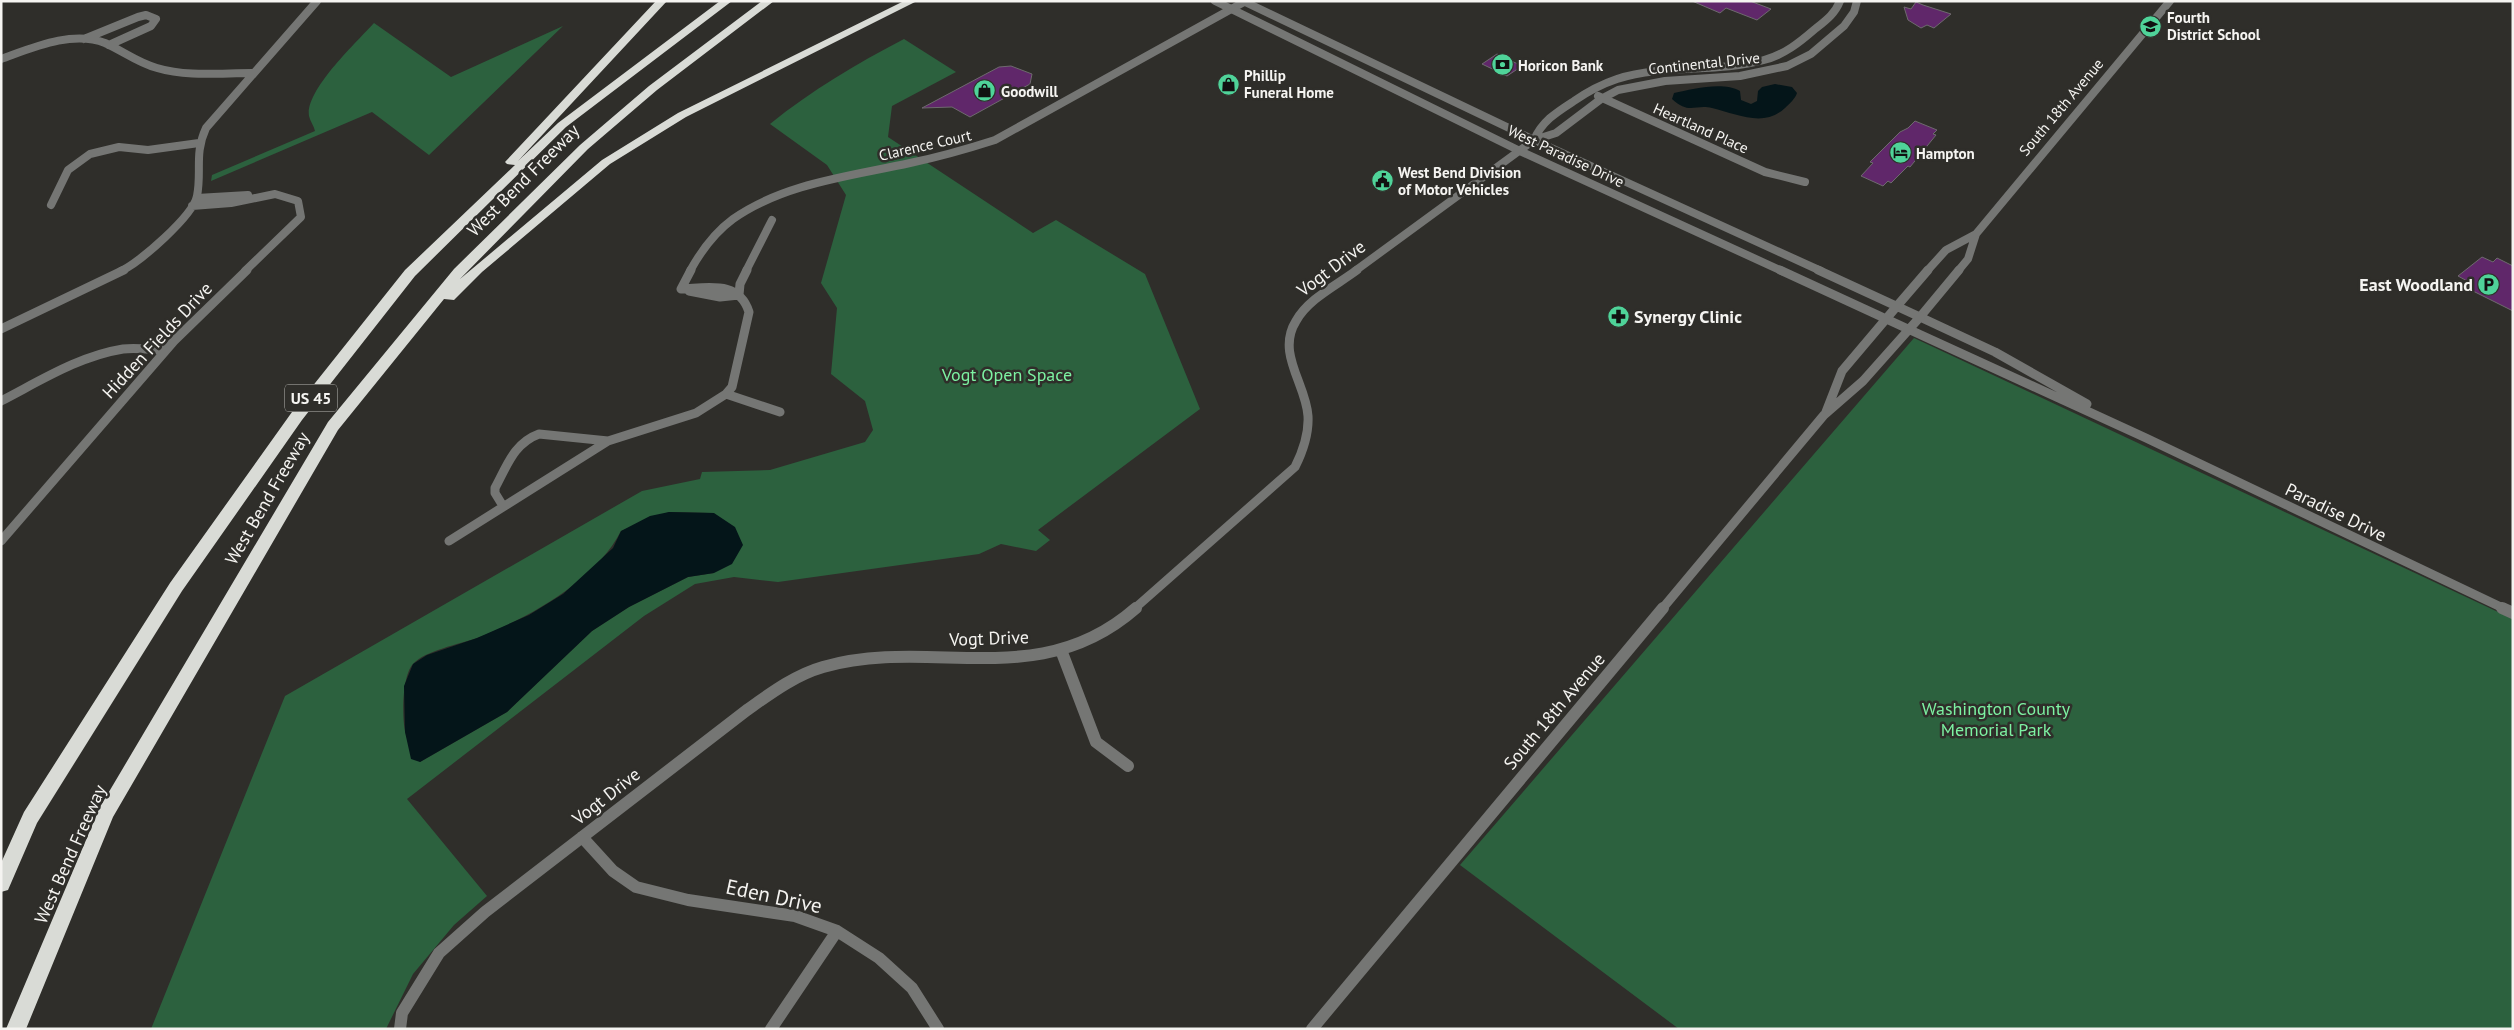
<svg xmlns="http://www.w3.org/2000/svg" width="2514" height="1030" font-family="'PT Sans',sans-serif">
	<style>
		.green { fill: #2c613e; fill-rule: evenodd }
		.water { fill: #041519 }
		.building { fill: #60276a; stroke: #6e6a6e }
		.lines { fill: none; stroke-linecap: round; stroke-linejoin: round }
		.minor-far2 { stroke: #757674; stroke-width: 8 }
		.minor-far1 { stroke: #757674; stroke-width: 9 }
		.minor { stroke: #757674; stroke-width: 12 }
		.tertiary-far2 { stroke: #757674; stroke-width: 8 }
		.tertiary-far1 { stroke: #757674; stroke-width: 9 }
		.tertiary { stroke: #757674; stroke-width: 12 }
		.motorway { fill: #d9dbd6; fill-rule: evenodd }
		.labels { text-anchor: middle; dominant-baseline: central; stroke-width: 5; stroke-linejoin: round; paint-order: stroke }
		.far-poi-label { font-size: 15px; font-weight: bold; fill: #f5f4f1; stroke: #2f2e2a; text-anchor: start }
		.far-street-label { font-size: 15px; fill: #f5f4f1; stroke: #2f2e2a }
		.shield { fill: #2f2e2a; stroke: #bab9b5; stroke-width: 1 }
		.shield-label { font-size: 16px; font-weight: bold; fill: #f5f4f1 }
		.street-label { font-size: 18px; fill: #f5f4f1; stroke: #2f2e2a }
		.poi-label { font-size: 18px; font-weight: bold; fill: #f5f4f1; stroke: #2f2e2a; text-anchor: end }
		.park-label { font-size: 18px; fill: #7df2a2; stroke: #2f2e2a }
		.near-street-label { font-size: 21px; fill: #f5f4f1; stroke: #2f2e2a }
	</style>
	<rect width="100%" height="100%" fill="#2f2e2a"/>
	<!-- green -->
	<path class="green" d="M374,23L451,77L563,26L429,155L372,112L211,181L212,175L315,131C314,126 310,121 309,116C305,90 357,42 374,23Z
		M904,39L956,72L892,106L888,137L1033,233L1056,220L1145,274L1200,409L1038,530L1050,540L1036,551L1001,544L979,554L778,582L734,577L695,584L644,616L407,799L487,896L454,925L413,974L386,1029H151L285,696L642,491L700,479L702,472L770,470L865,442L873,430L865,401L831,374L837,308L821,283L846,195L827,165L770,124C812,90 856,64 904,39ZM669,512L714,513V573L688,577L629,607L592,631L507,712L420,762C415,753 407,741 405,731C402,716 402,676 413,664C424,651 460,644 477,638C528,618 595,582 621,531Z
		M1914,338L2513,619V1029H1679L1460,865Z"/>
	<!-- water -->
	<path class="water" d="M1775,84L1792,87L1797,93C1795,99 1790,103 1785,108C1764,128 1737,114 1712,108C1695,104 1689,115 1672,99L1674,93C1692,89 1723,81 1740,91L1741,100L1751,104L1757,101L1758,91L1762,87Z
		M669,512L714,513L735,527L743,545L732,564L714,573L688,577L629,607L592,631L507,712L420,762L411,759L405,732L404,686L413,664L427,655L477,638L529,615L563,594L613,548L621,531L650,516Z"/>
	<!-- building -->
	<path class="building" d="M1692,1H1750L1771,9L1757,20L1726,8L1720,13Z
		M1916,2L1923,5L1951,14L1934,28L1927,25L1921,28L1908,20L1904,7L1911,9Z
		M1497,54L1522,66L1507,76L1482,64Z
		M1011,66L1032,74L1030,84L970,117L952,107L922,108L999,67Z
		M1915,121L1937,130L1933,134L1936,135L1910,167L1908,166L1891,183L1888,181L1883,186L1861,176L1873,163L1870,162L1900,132L1908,128Z
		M2482,257L2493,262L2497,258L2513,266V311L2463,286L2469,282L2458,276Z"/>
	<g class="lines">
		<!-- minor-far2 -->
		<path class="minor-far2" d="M84,39L138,17L146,15L156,19L151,26L109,45
			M1,59C32,48 72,30 105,43C123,51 138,63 157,68C187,77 220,73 252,73
			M1598,96L1765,172L1805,182
			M1534,140C1542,121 1557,112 1574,101C1587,92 1602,84 1617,79C1665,64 1716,73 1764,60C1784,55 1800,42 1815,29C1825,21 1835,14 1840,1
			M197,198L248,195
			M51,205L68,170L90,154L119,147L148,150L199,143
			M192,206L231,203L275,194L298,201L301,217L245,271
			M121,271C139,263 193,216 197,196C202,171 194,154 206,128L317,1
			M690,271C701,251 714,233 733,219C784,183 852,176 910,163C939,157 967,149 995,140L1244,2
			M746,271L772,220
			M1355,271L1534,140L1556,133L1601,99L1618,90L1665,81L1740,76L1787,66L1811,54L1844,26L1854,12L1857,1
			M1927,271L1946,250L1976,234
			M1958,271L1968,259L1976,234L2170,1"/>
		<!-- minor-far1 -->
		<path class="minor-far1" d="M1959,270L1920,317L1995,352L2087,404
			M681,289L691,270
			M689,291L720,297L739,295
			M739,295L740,284L747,270
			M1897,306L1928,270
			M1,329L124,270
			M1908,329L2146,438L2505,609
			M726,394L780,412
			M1,401C40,381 79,356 123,349C137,347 152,350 166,350
			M503,506L495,493V488C507,466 514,443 539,434L608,441
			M1,541L174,341L247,270
			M449,541L608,441L696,413L726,394L732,387L749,312C739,280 708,288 681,289
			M1134,609L1295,467C1303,451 1309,434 1308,416C1306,384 1276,353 1296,321C1308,299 1337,285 1357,270"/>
		<!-- minor -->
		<path class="minor" d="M2502,608L2513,613
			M1061,650L1096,742L1128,766
			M582,837L613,871L636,887L688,900L795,916L837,931L879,958L912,988L938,1029
			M400,1029L402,1013L439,953L485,912L747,710C771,693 795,675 823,667C932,636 1038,694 1136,608
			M771,1029L837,931"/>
		<!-- tertiary-far2 -->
		<path class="tertiary-far2" d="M1215,1L1520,151L1782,271
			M1243,1L1534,140L1821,271"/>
		<!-- tertiary-far1 -->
		<path class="tertiary-far1" d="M1780,270L1908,329
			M1826,412L1842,371L1897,306
			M1662,609L1824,415L1863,381L1920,317L1818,270"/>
		<!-- tertiary -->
		<path class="tertiary" d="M1312,1029L1663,608"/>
		<!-- motorway -->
		<path class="motorway" d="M656,1H667L518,161L558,123L720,1H732L566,127L415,276L302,420L182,591L37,823L8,890L1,892V863L24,812L170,583L292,412L405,270L515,165L507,164L505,162Z
			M762,1H774L657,90L588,149L460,279L602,160L678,113L904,1H917L686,117L610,164L482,272L454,300L444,299L338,430L113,817L26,1029H6L100,807L328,422L454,269L580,145L649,86Z"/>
	</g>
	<!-- icons -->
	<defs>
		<symbol id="school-disc" viewBox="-11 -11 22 22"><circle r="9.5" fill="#4fd399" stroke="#2f2e2a"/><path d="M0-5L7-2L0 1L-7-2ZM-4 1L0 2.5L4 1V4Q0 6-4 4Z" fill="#111"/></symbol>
		<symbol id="bank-disc" viewBox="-11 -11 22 22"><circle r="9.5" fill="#4fd399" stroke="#2f2e2a"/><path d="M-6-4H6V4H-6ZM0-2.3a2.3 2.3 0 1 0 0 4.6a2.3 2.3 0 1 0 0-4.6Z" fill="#111"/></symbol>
		<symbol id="shop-disc" viewBox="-11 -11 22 22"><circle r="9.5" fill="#4fd399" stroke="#2f2e2a"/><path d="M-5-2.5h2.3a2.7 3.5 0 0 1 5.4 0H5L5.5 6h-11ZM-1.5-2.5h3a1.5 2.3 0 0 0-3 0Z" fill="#111"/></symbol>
		<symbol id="hotel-disc" viewBox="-11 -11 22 22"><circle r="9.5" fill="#4fd399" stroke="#2f2e2a"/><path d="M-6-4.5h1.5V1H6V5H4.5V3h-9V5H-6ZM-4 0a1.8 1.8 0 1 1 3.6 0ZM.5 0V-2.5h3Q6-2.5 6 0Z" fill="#111"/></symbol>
		<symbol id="civic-disc" viewBox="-11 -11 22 22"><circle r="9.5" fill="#4fd399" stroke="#2f2e2a"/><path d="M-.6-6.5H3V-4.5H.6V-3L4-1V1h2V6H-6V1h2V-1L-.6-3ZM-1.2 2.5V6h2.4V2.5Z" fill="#111"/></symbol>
		<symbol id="parking-disc" viewBox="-11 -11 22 22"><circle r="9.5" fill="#4fd399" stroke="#2f2e2a"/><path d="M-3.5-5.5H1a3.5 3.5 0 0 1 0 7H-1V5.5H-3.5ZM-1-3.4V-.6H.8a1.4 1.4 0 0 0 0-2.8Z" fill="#111"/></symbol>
		<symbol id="pharmacy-disc" viewBox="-11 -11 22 22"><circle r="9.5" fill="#4fd399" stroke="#2f2e2a"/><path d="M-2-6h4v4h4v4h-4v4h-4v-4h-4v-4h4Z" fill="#111"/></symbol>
	</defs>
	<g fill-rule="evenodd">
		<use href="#school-disc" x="2138" y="14" width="25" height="25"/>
		<use href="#bank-disc" x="1490" y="52" width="25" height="25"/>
		<use href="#shop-disc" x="1216" y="72" width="25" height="25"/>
		<use href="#shop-disc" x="972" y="78" width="25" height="25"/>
		<use href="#hotel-disc" x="1888" y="140" width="25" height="25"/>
		<use href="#civic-disc" x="1370" y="168" width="25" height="25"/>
		<use href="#parking-disc" x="2476" y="272" width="25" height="25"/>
		<use href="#pharmacy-disc" x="1606" y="304" width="25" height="25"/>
	</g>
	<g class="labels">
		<!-- far-poi labels -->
		<g class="far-poi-label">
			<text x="2167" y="17">Fourth<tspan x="2167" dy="17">District School</tspan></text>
			<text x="1518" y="65">Horicon Bank</text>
			<text x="1244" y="75">Phillip<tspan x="1244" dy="17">Funeral Home</tspan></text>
			<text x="1001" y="91">Goodwill</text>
			<text x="1916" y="153">Hampton</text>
			<text x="1398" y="172">West Bend Division<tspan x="1398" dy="17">of Motor Vehicles</tspan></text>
		</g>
		<!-- far-street labels -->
		<g class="far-street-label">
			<text transform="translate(1704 63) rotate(-6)">Continental Drive</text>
			<text transform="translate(2061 107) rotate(-50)">South 18th Avenue</text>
			<text transform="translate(1701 128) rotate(24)">Heartland Place</text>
			<text transform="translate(925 145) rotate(-13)">Clarence Court</text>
			<text transform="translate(1566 156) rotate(25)">West Paradise Drive</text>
		</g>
		<!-- shield labels -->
		<rect class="shield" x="285" y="384.5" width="52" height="27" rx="4"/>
		<g class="shield-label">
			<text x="311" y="398">US 45</text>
		</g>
		<!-- street labels -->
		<g class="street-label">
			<text transform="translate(523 180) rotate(-45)">West Bend Freeway</text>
			<text transform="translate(1331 268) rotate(-37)">Vogt Drive</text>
			<text transform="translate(157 340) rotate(-47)">Hidden Fields Drive</text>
			<text transform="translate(267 498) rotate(-60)">West Bend Freeway</text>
			<text transform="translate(2336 512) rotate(26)">Paradise Drive</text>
			<text transform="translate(989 638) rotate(-2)">Vogt Drive</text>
			<text transform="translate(1554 711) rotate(-50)">South 18th Avenue</text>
			<text transform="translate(606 796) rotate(-38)">Vogt Drive</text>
			<text transform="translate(70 854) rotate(-66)">West Bend Freeway</text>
		</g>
		<!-- poi labels -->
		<g class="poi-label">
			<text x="2473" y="284">East Woodland</text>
			<text x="1634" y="316" text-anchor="start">Synergy Clinic</text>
		</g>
		<!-- park labels -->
		<g class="park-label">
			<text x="1007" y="374">Vogt Open Space</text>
			<text x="1996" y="708">Washington County<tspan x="1996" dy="21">Memorial Park</tspan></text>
		</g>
		<!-- near-street labels -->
		<g class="near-street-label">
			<text transform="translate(774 896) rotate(12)">Eden Drive</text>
		</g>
	</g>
	<!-- border -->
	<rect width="2514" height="1030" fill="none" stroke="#f5f4f1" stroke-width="5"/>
</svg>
